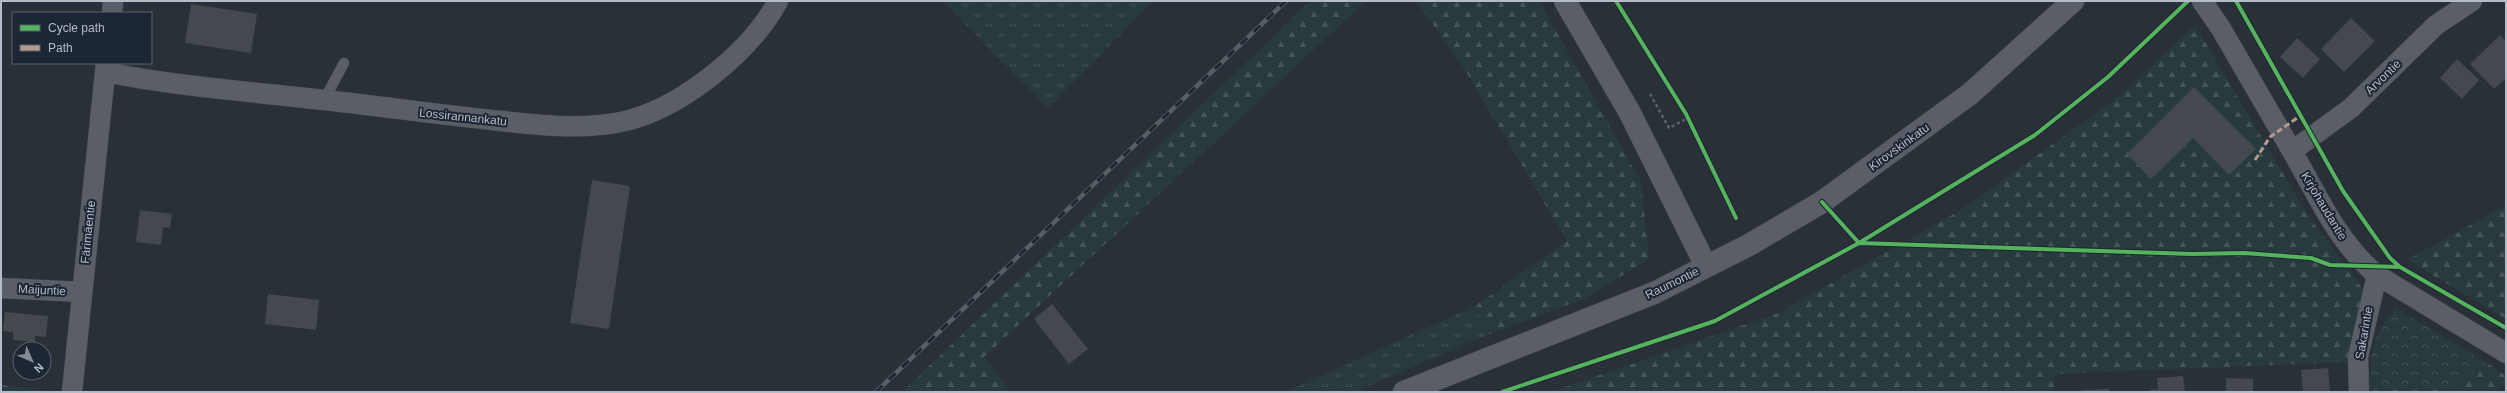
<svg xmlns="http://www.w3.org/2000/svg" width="2507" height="393" font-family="Arial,sans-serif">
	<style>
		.grass { fill: url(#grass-tufts) }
		.forest { fill: url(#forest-firs) }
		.park { fill: url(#park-crowns) }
		.building { fill: #444950 }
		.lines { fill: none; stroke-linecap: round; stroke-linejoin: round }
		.service-casing { stroke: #484c53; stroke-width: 11 }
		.minor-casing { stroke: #484c53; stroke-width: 21 }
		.tertiary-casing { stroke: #484c53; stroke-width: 23 }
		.path { stroke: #5d636a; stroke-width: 2.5; stroke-dasharray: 3 3; stroke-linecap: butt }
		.service { stroke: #5a5e66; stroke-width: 10 }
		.minor { stroke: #5a5e66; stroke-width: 20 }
		.tertiary { stroke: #5a5e66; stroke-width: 22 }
		.rail-casing { stroke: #595d64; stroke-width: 4.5 }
		.rail { stroke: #1d2633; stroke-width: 3; stroke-dasharray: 9; stroke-linecap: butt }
		.quiet { stroke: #b69a8f; stroke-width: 3; stroke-dasharray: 6 3; stroke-linecap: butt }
		.cycleway-casing { stroke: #1d2633; stroke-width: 6 }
		.cycleway { stroke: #56b35d; stroke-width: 4 }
		.labels { text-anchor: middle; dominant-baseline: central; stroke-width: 4; stroke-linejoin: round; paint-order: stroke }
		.street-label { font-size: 12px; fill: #b4bcc9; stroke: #1d2633 }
	</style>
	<defs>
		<pattern id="grass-tufts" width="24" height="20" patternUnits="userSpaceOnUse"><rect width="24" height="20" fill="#273a3e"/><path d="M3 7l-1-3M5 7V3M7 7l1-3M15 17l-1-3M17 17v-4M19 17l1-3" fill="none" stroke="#445559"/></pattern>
		<pattern id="forest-firs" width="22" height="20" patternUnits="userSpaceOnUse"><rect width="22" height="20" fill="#273a3e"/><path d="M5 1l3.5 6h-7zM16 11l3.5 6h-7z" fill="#445559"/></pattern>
		<pattern id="park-crowns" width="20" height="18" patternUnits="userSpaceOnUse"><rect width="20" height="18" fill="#273a3e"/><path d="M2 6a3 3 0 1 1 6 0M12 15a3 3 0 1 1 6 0" fill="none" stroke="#445559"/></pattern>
	</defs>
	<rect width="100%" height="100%" fill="#2a3038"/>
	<!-- grass -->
	<path class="grass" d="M942,1H1153L1048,108Z
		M1475,306L1490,334L1354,392H1285Z"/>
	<!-- forest -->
	<path class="forest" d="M1310,1H1366L984,357L1011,392H902Z
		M1416,1H1539L1641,182L1649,259L1586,298L1490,334L1475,306L1567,241L1462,65Z
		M2195,25L2307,214L2362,288L2371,292L2350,362L2055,374V392H1551L1778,313L1961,210L2121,95Z
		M2506,205V319L2407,260Z
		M2486,362L2506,376V383L2495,392H2450Z
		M1,385L47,391V392H1Z"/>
	<!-- park -->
	<path class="park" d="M2396,308L2486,362L2450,392H2370C2371,353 2369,338 2396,308Z"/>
	<!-- building -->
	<path class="building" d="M191,4L257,14L251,53L185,43Z
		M2351,18L2375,41L2344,72L2321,49Z
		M2500,35L2506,41V78L2494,89L2470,64Z
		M2297,38L2320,59L2303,78L2280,57Z
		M2457,59L2479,80L2462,99L2440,78Z
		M2194,87L2256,149L2229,175L2193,138L2151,179L2127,154Z
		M592,180L630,186L609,329L570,323Z
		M140,210L172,214L170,228L163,227L161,245L136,242Z
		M268,294L319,300L316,330L265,324Z
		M1052,304L1088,349L1069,364L1034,319Z
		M5,312L48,316L46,337L35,336V342L13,340V332L3,331Z
		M2328,368L2330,392H2303L2301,370Z
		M2183,376L2185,392H2149V390L2158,389L2157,378Z
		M2226,378L2253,379V392H2226Z
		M2109,389V392H2081V390Z"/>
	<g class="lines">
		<defs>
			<path id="service" d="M324,100L344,63"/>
			<path id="minor" d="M2202,1L2220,27C2244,68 2268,109 2292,151C2317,194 2337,242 2377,275L2506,353
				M112,13L113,1
				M105,72C185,88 269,93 350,103C400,109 451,116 501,121C541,125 580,130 621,122C679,110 750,53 778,1
				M2292,151L2351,108L2436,25L2472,1
				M1,288L82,292
				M72,392L106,63
				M2359,392L2358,357L2377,275"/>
			<path id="tertiary" d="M1565,1L1630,113L1706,266
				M1404,392L1654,293L1749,245L1822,202L1970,94L2073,1"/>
		</defs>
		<!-- service casing -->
		<use href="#service" class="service-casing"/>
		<!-- minor casing -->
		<use href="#minor" class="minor-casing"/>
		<!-- tertiary casing -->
		<use href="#tertiary" class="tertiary-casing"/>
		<!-- path -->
		<path class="path" d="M1650,94L1669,128L1688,118"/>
		<!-- service -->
		<use href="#service" class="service"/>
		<!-- minor -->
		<use href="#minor" class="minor"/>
		<!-- tertiary -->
		<use href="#tertiary" class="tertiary"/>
		<defs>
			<path id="rail" d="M876,392L1286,1"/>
		</defs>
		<!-- rail casing -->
		<use href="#rail" class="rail-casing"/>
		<!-- rail -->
		<use href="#rail" class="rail"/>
		<!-- quiet -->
		<path class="quiet" d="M2255,160L2270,137L2300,116"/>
		<defs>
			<path id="cycleway" d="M1616,1L1686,114L1736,218
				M2236,1L2343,191L2390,258L2400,267L2506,328
				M1822,202L1859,243L2192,254L2244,253L2311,258L2330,265L2400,267
				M1502,392L1715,321L1859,243L2035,135L2108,77L2188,1"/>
		</defs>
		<!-- cycleway casing -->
		<use href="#cycleway" class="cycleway-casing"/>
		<!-- cycleway -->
		<use href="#cycleway" class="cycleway"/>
	</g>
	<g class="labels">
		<!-- street labels -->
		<g class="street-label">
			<text transform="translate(2383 77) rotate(-44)">Arvontie</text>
			<text transform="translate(463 117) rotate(6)">Lossirannankatu</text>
			<text transform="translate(1899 147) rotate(-36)">Kirovskinkatu</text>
			<text transform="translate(2324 206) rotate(59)">Kirjohaudantie</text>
			<text transform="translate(88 232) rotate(-84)">Färimäentie</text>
			<text transform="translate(1672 283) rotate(-26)">Raumontie</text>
			<text transform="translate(42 290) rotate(3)">Maijuntie</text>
			<text transform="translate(2364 333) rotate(-80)">Sakarintie</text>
		</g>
	</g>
	<!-- border -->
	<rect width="2507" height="393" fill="none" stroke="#b4bcc9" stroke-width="4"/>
	<!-- legend -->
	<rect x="12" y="12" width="140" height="52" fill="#1d2633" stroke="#59626f"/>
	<rect x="20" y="25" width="20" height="6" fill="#56b35d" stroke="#59626f"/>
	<text x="48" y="32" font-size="12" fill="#b4bcc9">Cycle path</text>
	<rect x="20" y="45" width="20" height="6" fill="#b69a8f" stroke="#59626f"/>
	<text x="48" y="52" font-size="12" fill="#b4bcc9">Path</text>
	<!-- north arrow -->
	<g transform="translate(32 361) rotate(135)"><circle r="19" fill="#1d2633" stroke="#59626f"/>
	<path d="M0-3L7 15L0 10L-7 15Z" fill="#848b96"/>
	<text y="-6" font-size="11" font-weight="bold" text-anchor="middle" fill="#b4bcc9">N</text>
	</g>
</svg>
